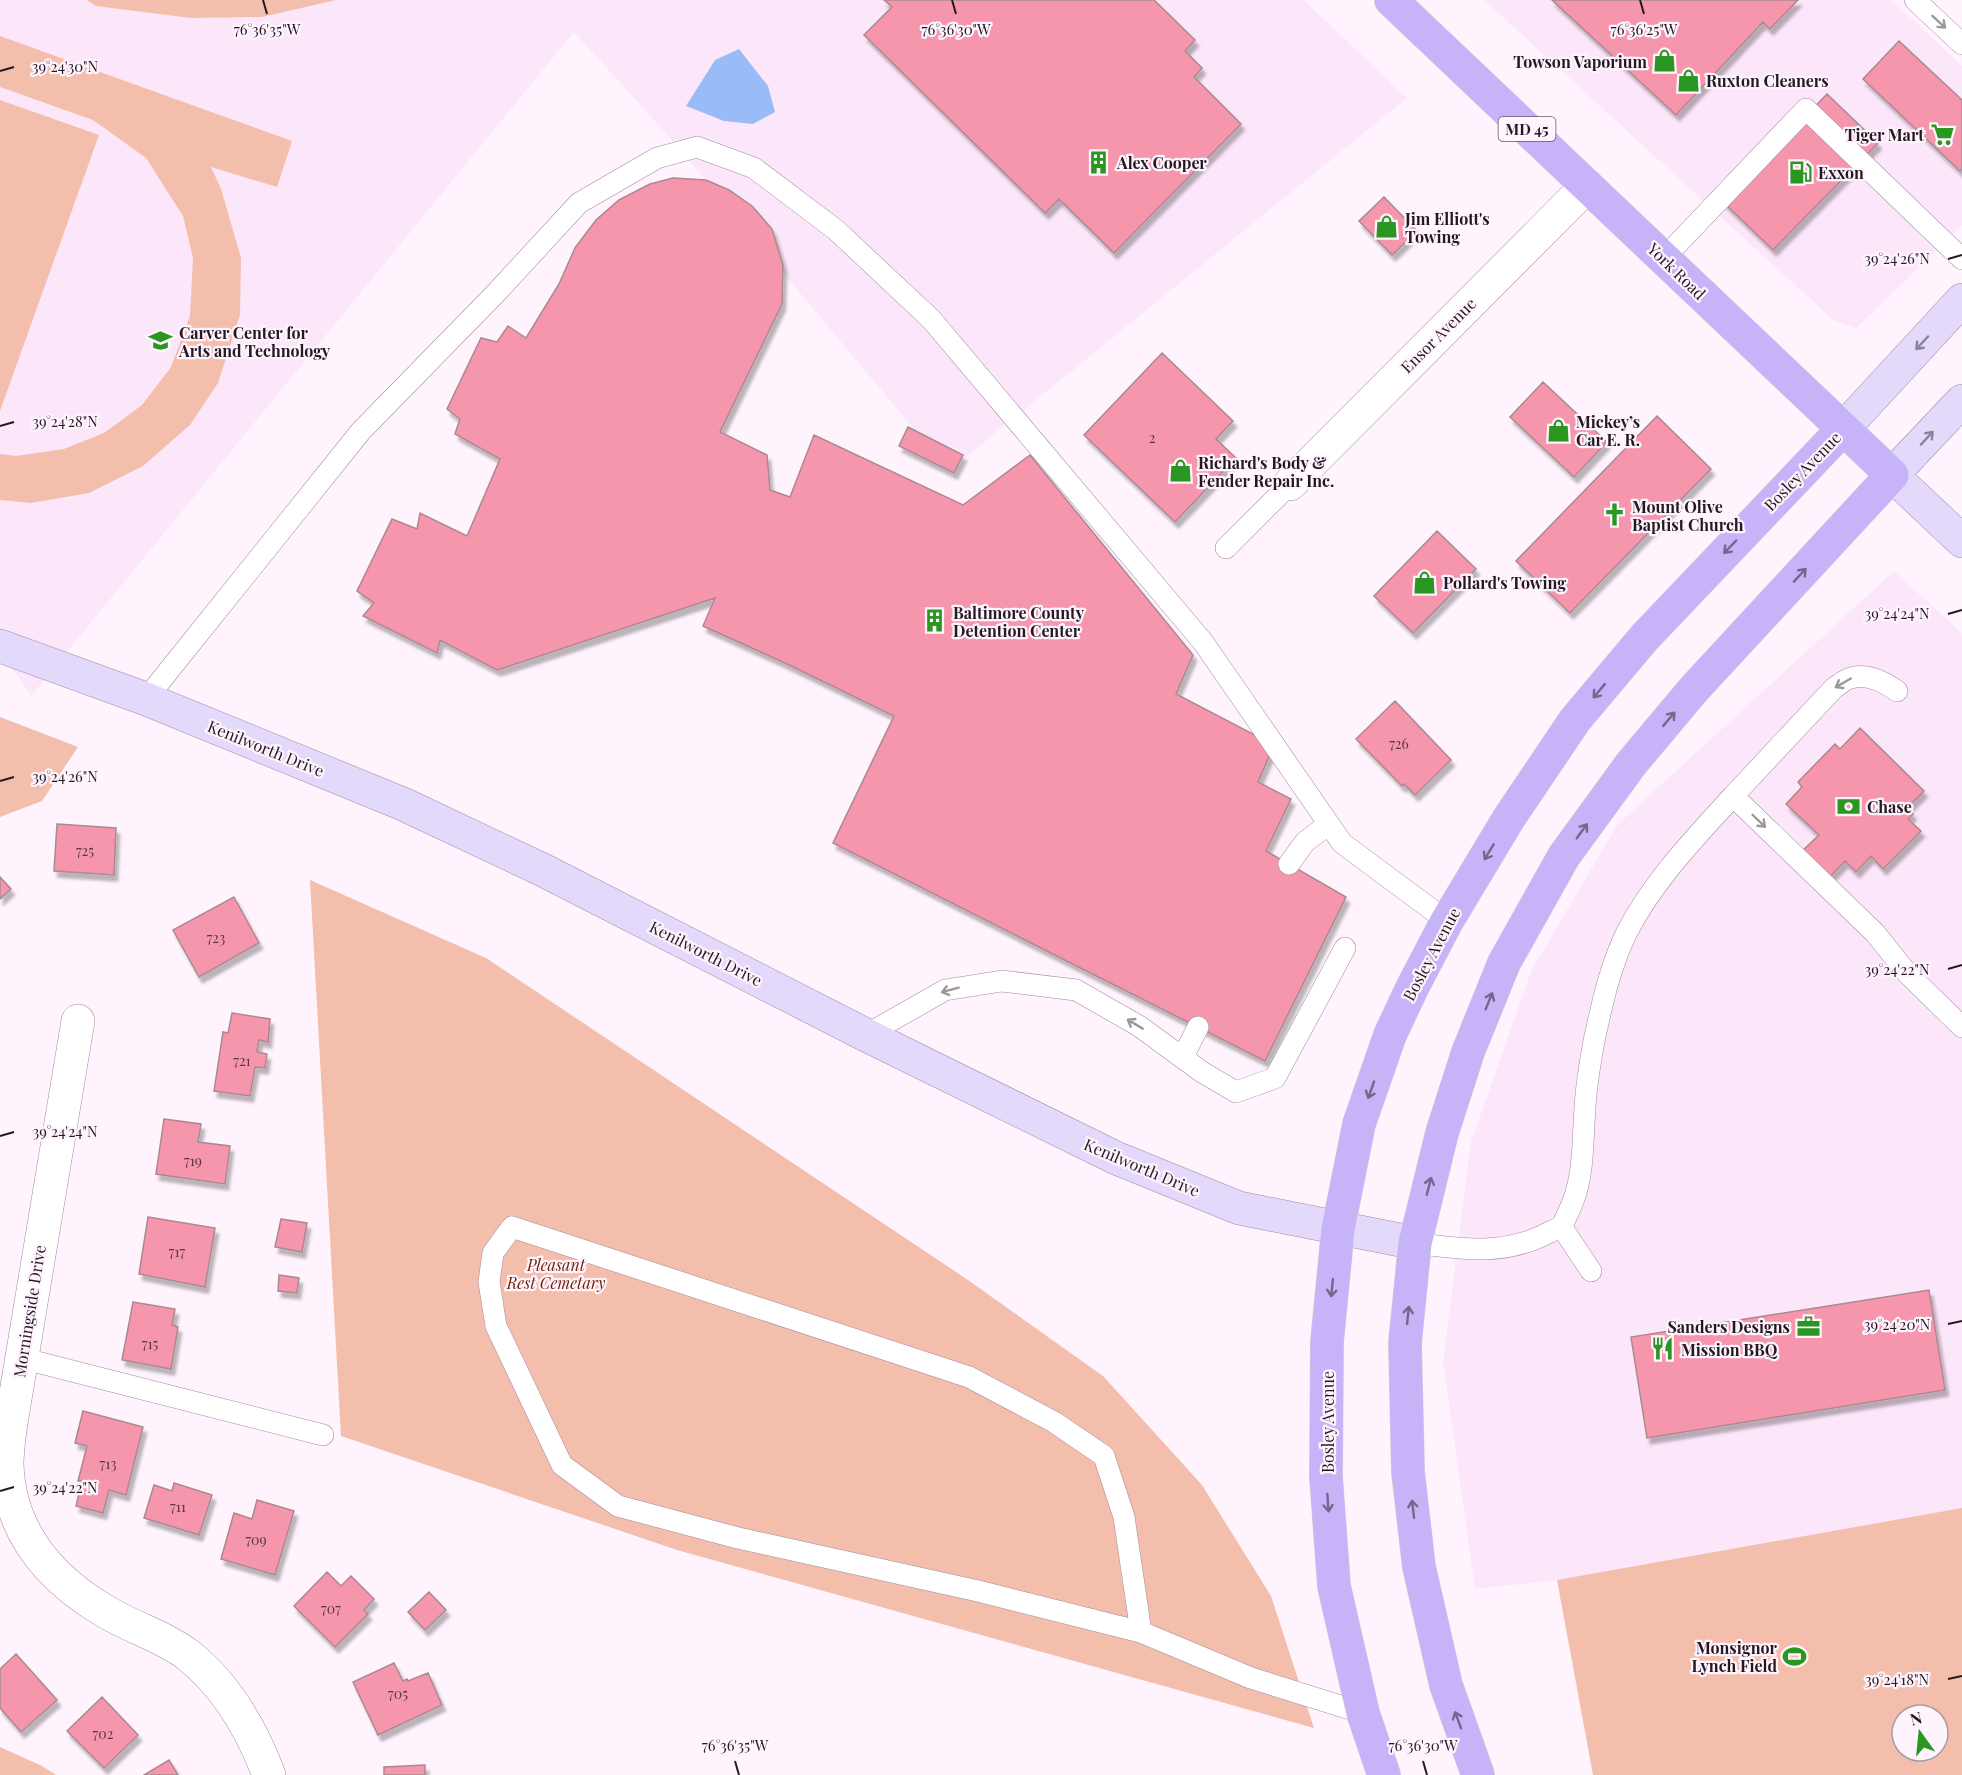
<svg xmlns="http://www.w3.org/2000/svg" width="1962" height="1775" font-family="'Playfair Display',serif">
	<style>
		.built { fill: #fce7fa }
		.green { fill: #f4beac; fill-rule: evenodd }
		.water { fill: #99bcf9 }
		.building { fill: #f696ad; stroke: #ac888f; stroke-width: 1.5; filter: url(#shadow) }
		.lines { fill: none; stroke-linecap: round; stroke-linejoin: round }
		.lane-casing { stroke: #a389a0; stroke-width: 22 }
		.street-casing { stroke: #a389a0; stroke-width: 34 }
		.secondary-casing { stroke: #a389a0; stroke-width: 34 }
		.primary-casing { stroke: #d7d6d7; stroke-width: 34 }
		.lane { stroke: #fff; stroke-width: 21 }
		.street { stroke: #fff; stroke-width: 33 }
		.secondary { stroke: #e3d9fb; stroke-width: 33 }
		.primary { stroke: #c7b3f7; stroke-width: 33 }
		.oneway { stroke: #9c989b }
		.oneway2 { stroke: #8c8399 }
		.oneway3 { stroke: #74668c }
		.ticks { fill: none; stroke: #221921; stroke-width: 2 }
		.labels { text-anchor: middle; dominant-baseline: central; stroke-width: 4.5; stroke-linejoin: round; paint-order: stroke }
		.number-label { font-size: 14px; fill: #573844 }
		.shield { fill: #fff3fd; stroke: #645a63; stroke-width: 1.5 }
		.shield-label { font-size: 15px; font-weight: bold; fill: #221921 }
		.poi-label { font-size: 16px; font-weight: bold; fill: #221921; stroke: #fff3fd; text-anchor: start }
		.street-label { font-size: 16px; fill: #221921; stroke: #fff3fd }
		.park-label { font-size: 16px; font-style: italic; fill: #6e1f00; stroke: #fff3fd }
		.ticks-label { font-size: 15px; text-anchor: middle; fill: #221921; stroke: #fff3fd; stroke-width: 4.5; stroke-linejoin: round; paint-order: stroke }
	</style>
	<defs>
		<filter id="shadow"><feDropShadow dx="3.5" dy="6" stdDeviation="1.5" flood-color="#0004"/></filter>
	</defs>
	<rect width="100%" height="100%" fill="#fff3fd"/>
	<!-- built -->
	<path class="built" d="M0,0H1304L1407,98L949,471L671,139L574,32L31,696L0,651Z
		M1484,0H1892L1962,66V225L1856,329L1832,319Z
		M1894,571L1962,633V1508L1557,1580L1475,1589L1443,1361L1471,1142L1532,969L1618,824Z"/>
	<!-- green -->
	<path class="green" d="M87,0H336L262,17L191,18L96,6Z
		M0,36L292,141L277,187L211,167L221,189L241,258L240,315L218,383L190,425L143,466L89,493L31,503L0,500V454L16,456L64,449L104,433L142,405L171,367L190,316L193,258L183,216L146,158L93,120L0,87Z
		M0,100L99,135L0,411Z
		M0,717L78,747L42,801L0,817Z
		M310,880L486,958L968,1280L1103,1376L1202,1485L1271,1596L1314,1728L677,1550L341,1436Z
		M1962,1508V1775H1593L1557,1580ZM1902,1715H1938V1751H1902Z
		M0,1747L42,1766L56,1775H0Z"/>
	<!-- water -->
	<path class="water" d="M739,49L768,86L775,112L753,124L724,121L686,106L715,60Z"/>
	<!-- building -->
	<path class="building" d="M884,0H1154L1195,40L1185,51L1202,68L1194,77L1241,124L1114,253L1059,199L1045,213L864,35L892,7Z
		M1552,0H1798L1770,29L1763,22L1676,115Z
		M1899,41L1962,100V169L1960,171L1863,79Z
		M1827,94L1878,143L1773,250L1723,202Z
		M673,178L706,180L729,190L752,206L772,229L783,265L782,304L720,432L767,455L770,490L790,497L814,435L963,505L1030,455L1193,655L1176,694L1274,745L1258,782L1291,799L1266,851L1346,897L1265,1061L833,843L894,716L785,663L703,626L715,598L497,670L440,640L437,653L363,616L374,603L357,591L392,519L417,529L420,513L467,536L500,459L455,434L460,419L447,409L481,338L497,342L508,326L526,338L559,284L575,248L596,220L619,200L650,184Z
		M1384,197L1417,231L1392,255L1359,221Z
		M1162,353L1233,421L1216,439L1236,458L1175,522L1084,435Z
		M1543,382L1607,442L1574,477L1510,417Z
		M1657,416L1711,469L1570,613L1516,561Z
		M908,427L963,455L954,473L899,446Z
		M1437,531L1476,569L1413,633L1374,596Z
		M1395,701L1451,760L1415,795L1404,784L1402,786L1356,739Z
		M1860,728L1924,791L1907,808L1913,814L1908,819L1921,831L1883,869L1871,856L1856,872L1845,861L1826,881L1799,854L1819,835L1786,804L1802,787L1798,782L1835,744L1840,749Z
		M57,824L116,828L114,875L54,871Z
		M0,877L11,889L0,899Z
		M234,897L259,943L199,977L173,930Z
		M232,1013L270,1019L268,1042L259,1040L257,1052L267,1054L265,1068L255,1067L250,1096L214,1091L223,1032L228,1033Z
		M164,1119L201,1124L198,1142L230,1146L225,1184L156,1174Z
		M148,1217L215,1228L205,1287L139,1274Z
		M281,1219L307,1223L302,1252L275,1247Z
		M279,1275L299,1278L297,1293L278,1291Z
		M1929,1290L1945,1390L1647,1438L1631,1337Z
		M133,1302L175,1309L172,1325L178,1327L171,1369L122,1360Z
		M83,1411L143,1427L126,1495L109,1490L103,1513L76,1506L82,1481H78L87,1446L75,1443Z
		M174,1483L212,1495L199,1535L144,1518L154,1485L172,1491Z
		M257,1500L294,1511L275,1575L221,1559L234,1513L252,1519Z
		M327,1572L341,1586L351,1576L374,1599L364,1610L368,1614L335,1647L294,1606Z
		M429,1592L446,1610L425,1630L408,1612Z
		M16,1654L57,1700L21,1732L0,1708V1669Z
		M394,1663L403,1681L407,1679L408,1681L428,1673L442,1705L378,1735L353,1682Z
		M102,1697L138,1735L104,1768L67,1731Z
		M169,1760L178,1775H144Z
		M425,1765V1775H384V1767Z"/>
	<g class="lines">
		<defs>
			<path id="lane" d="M1915,0L1962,44
				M1664,258L1806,109L1962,259
				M1226,548L1290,484
				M1897,691C1884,682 1867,673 1851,678C1845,679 1839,685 1834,688L1733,796L1875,933L1907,973L1962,1027
				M146,699L361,431L495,294L579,203L657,158L697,147L754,168L836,230L931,319L1203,642L1342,843L1447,921
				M1289,864L1305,842L1329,824
				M866,1035L945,990L1002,981L1076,990L1139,1026L1202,1072L1236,1092L1275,1078L1345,948
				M1183,1057L1198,1027
				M1561,1226L1591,1271
				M1415,1243C1461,1249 1500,1256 1544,1235C1549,1232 1556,1230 1560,1227C1564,1224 1565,1219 1567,1215C1585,1181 1582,1146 1585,1108C1586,1086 1590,1063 1594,1041C1602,1004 1610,966 1627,932C1653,881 1695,838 1733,796
				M21,1358L323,1435
				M1141,1632L1124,1517L1104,1456L1054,1422L969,1377L512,1227L493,1253L489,1282L496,1326L562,1465L618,1506L738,1538L978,1591L1141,1632L1251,1678L1363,1713"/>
			<path id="street" d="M1290,484L1587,186
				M78,1021L11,1423C9,1437 7,1451 7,1464C9,1531 48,1577 103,1610C130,1627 163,1636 188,1655C226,1685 252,1730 269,1775"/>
			<path id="secondary" d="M1962,401L1892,475L1962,541
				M1843,429L1962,300
				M0,646L146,699L403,804L543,870L866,1035L1116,1158L1239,1208L1415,1243"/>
			<path id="primary" d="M1391,0L1892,475L1694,689L1631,764L1564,856L1504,963L1468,1052L1442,1133L1415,1243L1405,1343L1408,1472L1419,1567L1446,1685L1478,1775
				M1384,1775L1363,1713L1334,1586L1326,1477L1327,1342L1338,1229L1359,1124L1390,1035L1412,988L1447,921L1509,818L1575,720L1644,638L1843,429"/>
		</defs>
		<!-- lane casing -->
		<use href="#lane" class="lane-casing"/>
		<!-- street casing -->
		<use href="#street" class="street-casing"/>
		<!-- secondary casing -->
		<use href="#secondary" class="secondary-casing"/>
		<!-- primary casing -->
		<use href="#primary" class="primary-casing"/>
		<!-- lane -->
		<use href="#lane" class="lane"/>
		<!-- street -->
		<use href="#street" class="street"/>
		<!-- secondary -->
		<use href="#secondary" class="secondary"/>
		<!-- primary -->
		<use href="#primary" class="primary"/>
	</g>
	<!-- one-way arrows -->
	<defs><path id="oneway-shaft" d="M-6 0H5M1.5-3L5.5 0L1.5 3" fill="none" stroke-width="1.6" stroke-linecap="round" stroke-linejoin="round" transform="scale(1.5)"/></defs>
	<g class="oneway">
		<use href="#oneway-shaft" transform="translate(1939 22) rotate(43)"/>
		<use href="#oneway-shaft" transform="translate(1843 683) rotate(150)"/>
		<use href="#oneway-shaft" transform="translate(1759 821) rotate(44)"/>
		<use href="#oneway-shaft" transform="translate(950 990) rotate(165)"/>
		<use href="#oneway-shaft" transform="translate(1135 1024) rotate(-149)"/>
	</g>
	<g class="oneway2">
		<use href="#oneway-shaft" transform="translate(1922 343) rotate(133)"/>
		<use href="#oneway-shaft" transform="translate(1927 438) rotate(-47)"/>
	</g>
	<g class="oneway3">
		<use href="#oneway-shaft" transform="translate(1730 547) rotate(134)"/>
		<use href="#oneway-shaft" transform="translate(1800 575) rotate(-47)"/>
		<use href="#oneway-shaft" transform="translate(1599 691) rotate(130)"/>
		<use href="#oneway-shaft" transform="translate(1669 719) rotate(-50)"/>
		<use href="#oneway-shaft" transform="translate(1582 831) rotate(-54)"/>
		<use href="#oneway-shaft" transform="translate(1489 852) rotate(121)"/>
		<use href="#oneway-shaft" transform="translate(1489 1001) rotate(-68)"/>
		<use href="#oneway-shaft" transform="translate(1371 1090) rotate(110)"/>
		<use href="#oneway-shaft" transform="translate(1429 1186) rotate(-76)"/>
		<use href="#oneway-shaft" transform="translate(1332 1288) rotate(96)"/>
		<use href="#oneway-shaft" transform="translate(1408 1315) rotate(-84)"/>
		<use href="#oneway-shaft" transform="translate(1328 1503) rotate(86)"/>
		<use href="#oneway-shaft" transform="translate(1413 1509) rotate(-97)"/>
		<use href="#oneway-shaft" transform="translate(1458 1720) rotate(-110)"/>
	</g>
	<!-- ticks -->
	<path class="ticks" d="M263,0L267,14M952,0L956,14M1640,0L1644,14M0,71L14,67M1948,259L1962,255M0,426L14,422M1948,614L1962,610M0,781L14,777M1948,969L1962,965M0,1136L14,1132M1948,1324L1962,1321M0,1491L14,1487M1948,1679L1962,1676M735,1761L739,1775M1423,1761L1427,1775"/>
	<!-- icons -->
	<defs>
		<symbol id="shop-bare" viewBox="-9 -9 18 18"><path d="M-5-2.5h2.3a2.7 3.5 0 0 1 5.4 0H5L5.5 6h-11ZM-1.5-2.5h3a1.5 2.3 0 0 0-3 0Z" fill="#2a9722" stroke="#fff3fd" stroke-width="2.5" paint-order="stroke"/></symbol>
		<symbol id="supermarket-bare" viewBox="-9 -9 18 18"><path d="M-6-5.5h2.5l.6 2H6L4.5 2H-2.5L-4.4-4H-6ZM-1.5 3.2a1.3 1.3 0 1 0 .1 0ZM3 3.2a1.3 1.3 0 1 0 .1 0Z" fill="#2a9722" stroke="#fff3fd" stroke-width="2.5" paint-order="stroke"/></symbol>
		<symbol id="building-bare" viewBox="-9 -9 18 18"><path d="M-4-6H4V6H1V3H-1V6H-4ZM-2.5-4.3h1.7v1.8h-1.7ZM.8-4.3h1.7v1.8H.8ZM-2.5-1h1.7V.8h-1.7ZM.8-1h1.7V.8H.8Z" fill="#2a9722" stroke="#fff3fd" stroke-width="2.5" paint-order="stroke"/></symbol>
		<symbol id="fuel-bare" viewBox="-9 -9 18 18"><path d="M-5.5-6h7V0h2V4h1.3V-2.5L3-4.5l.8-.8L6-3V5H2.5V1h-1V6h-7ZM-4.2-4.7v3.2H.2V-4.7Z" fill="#2a9722" stroke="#fff3fd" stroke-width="2.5" paint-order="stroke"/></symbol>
		<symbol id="school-bare" viewBox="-9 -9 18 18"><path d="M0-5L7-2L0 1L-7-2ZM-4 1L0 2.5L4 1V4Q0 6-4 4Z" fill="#2a9722" stroke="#fff3fd" stroke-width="2.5" paint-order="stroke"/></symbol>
		<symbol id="church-bare" viewBox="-9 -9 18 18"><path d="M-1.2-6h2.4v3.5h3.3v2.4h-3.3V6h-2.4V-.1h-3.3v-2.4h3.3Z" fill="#2a9722" stroke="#fff3fd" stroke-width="2.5" paint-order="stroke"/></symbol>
		<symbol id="bank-bare" viewBox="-9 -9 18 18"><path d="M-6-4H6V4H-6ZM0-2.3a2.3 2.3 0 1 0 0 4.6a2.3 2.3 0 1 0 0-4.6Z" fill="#2a9722" stroke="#fff3fd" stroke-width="2.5" paint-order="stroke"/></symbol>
		<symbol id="office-bare" viewBox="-9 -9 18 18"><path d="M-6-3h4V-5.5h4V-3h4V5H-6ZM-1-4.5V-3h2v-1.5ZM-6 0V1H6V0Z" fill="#2a9722" stroke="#fff3fd" stroke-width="2.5" paint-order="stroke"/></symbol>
		<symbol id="restaurant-bare" viewBox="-9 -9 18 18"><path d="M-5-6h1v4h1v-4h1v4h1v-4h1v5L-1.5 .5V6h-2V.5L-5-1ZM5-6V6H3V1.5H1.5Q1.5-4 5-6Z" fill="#2a9722" stroke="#fff3fd" stroke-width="2.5" paint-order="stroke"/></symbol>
		<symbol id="stadium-bare" viewBox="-9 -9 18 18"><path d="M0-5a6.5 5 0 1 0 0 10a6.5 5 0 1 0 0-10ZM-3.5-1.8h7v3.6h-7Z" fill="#2a9722" stroke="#fff3fd" stroke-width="2.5" paint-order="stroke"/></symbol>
	</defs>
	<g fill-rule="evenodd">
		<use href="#shop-bare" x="1648" y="44" width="33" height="33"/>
		<use href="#shop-bare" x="1672" y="64" width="33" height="33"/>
		<use href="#supermarket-bare" x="1926" y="118" width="33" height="33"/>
		<use href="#building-bare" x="1082" y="146" width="33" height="33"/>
		<use href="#fuel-bare" x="1784" y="156" width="33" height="33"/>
		<use href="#shop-bare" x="1370" y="210" width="33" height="33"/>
		<use href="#school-bare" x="144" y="324" width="33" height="33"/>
		<use href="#shop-bare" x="1542" y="414" width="33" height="33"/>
		<use href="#shop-bare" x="1164" y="454" width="33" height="33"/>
		<use href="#church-bare" x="1598" y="498" width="33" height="33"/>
		<use href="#shop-bare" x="1408" y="566" width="33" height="33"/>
		<use href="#building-bare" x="918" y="604" width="33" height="33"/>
		<use href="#bank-bare" x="1832" y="790" width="33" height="33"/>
		<use href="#office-bare" x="1792" y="1310" width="33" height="33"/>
		<use href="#restaurant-bare" x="1646" y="1332" width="33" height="33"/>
		<use href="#stadium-bare" x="1778" y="1640" width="33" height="33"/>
	</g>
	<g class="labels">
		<!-- number labels -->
		<g class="number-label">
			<text x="1152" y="437">2</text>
			<text x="1399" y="743">726</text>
			<text x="85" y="850">725</text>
			<text x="216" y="937">723</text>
			<text x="242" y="1060">721</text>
			<text x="193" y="1160">719</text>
			<text x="177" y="1251">717</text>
			<text x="150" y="1343">715</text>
			<text x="108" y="1463">713</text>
			<text x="178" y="1506">711</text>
			<text x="256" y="1539">709</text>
			<text x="331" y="1608">707</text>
			<text x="398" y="1693">705</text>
			<text x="103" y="1733">702</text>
		</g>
		<!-- shield labels -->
		<rect class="shield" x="1498.5" y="117" width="57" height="24" rx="4.5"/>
		<g class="shield-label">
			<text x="1527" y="129">MD 45</text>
		</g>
		<!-- poi labels -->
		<g class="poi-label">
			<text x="1647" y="61" text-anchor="end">Towson Vaporium</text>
			<text x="1706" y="80">Ruxton Cleaners</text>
			<text x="1924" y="134" text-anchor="end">Tiger Mart</text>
			<text x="1117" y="162">Alex Cooper</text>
			<text x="1818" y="172">Exxon</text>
			<text x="1405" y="218">Jim Elliott's<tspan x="1405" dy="18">Towing</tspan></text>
			<text x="179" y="332">Carver Center for<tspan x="179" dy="18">Arts and Technology</tspan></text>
			<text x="1576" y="421">Mickey’s<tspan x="1576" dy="18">Car E. R.</tspan></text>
			<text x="1198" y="462">Richard's Body &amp;<tspan x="1198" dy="18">Fender Repair Inc.</tspan></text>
			<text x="1632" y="506">Mount Olive<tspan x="1632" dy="18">Baptist Church</tspan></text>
			<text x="1443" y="582">Pollard's Towing</text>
			<text x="953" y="612">Baltimore County<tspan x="953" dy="18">Detention Center</tspan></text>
			<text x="1867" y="806">Chase</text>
			<text x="1790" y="1326" text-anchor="end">Sanders Designs</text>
			<text x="1681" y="1349">Mission BBQ</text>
			<text x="1777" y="1647" text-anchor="end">Monsignor<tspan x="1777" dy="18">Lynch Field</tspan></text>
		</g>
		<!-- street labels -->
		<g class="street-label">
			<text transform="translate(1677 271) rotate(44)">York Road</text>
			<text transform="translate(1438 335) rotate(-45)">Ensor Avenue</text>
			<text transform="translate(1802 471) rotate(-46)">Bosley Avenue</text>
			<text transform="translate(266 748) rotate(22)">Kenilworth Drive</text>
			<text transform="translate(706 953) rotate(27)">Kenilworth Drive</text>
			<text transform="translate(1431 954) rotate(-62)">Bosley Avenue</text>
			<text transform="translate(1142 1167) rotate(23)">Kenilworth Drive</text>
			<text transform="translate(29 1311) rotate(-81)">Morningside Drive</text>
			<text transform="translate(1327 1422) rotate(-90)">Bosley Avenue</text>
		</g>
		<!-- park labels -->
		<g class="park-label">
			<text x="556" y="1264">Pleasant<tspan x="556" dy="18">Rest Cemetary</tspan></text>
		</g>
	</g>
	<g class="ticks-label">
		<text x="267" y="35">76°36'35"W</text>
		<text x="956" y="35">76°36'30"W</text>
		<text x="1644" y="35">76°36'25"W</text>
		<text x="65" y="72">39°24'30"N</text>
		<text x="1897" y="264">39°24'26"N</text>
		<text x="65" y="427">39°24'28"N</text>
		<text x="1897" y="619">39°24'24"N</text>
		<text x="65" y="782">39°24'26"N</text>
		<text x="1897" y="975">39°24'22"N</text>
		<text x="65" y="1137">39°24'24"N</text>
		<text x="1897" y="1330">39°24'20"N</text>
		<text x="65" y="1493">39°24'22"N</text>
		<text x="1897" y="1685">39°24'18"N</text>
		<text x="735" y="1751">76°36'35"W</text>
		<text x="1423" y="1751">76°36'30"W</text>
	</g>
	<!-- north arrow -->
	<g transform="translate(1920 1733) rotate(345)"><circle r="28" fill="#fff3fd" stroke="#a79ca5" stroke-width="1.5"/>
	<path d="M0-4.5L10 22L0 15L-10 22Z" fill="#2a9722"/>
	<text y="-9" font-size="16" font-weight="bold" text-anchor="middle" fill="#221921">N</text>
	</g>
</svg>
